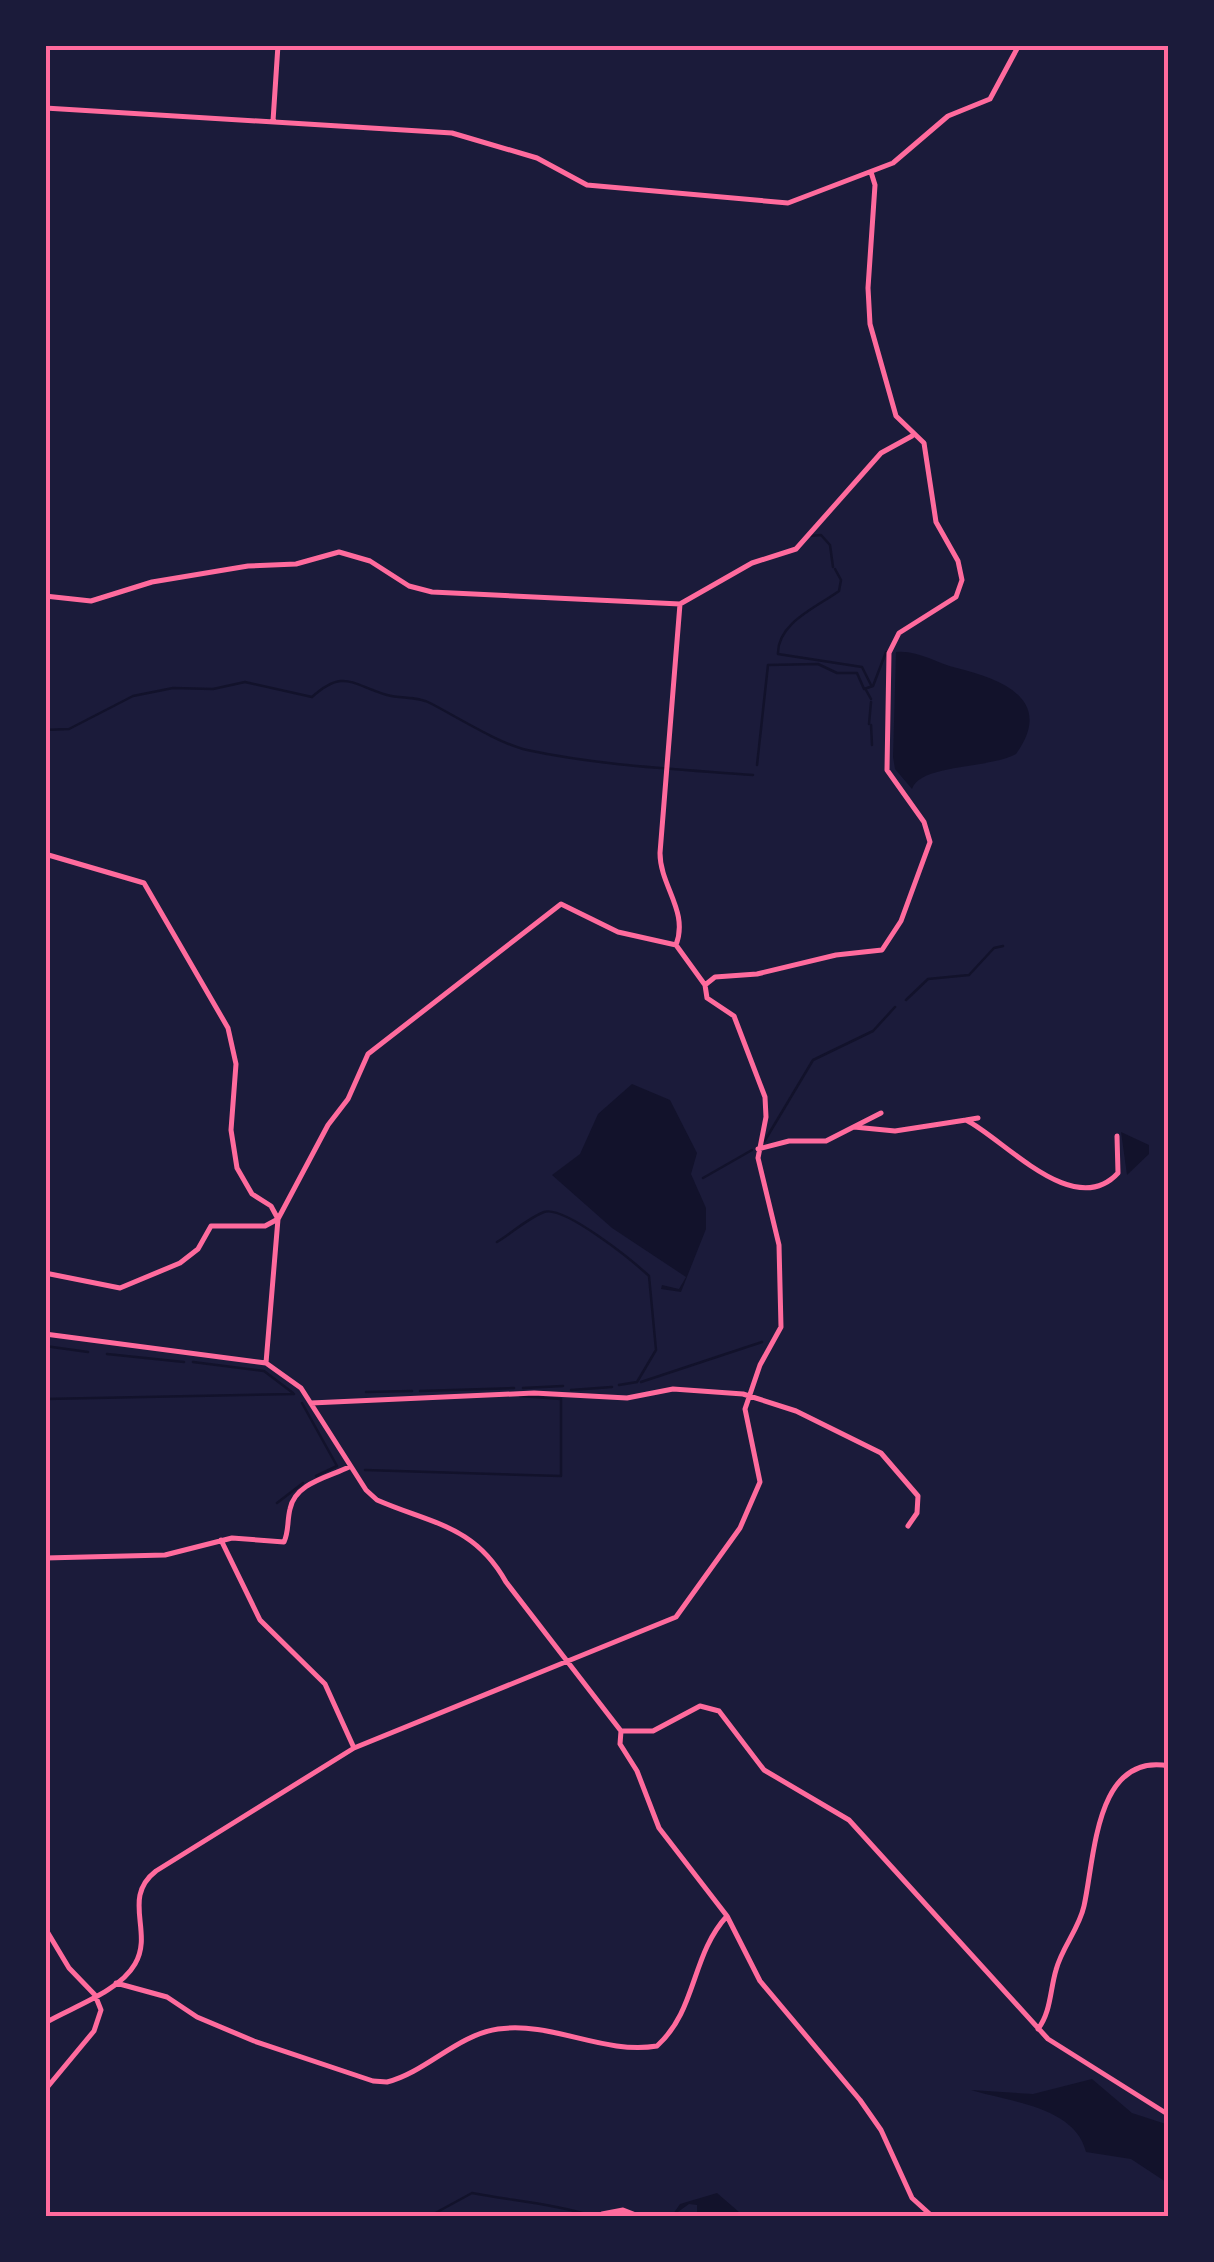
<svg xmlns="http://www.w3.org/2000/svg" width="1214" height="2262" font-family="Montserrat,sans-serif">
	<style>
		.water { fill: #12122b }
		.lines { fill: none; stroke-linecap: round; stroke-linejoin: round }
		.stream { stroke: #12122b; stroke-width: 2.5 }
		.minor { stroke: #ff6b9d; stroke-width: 5 }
		.neatline { fill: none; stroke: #ff6b9d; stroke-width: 4 }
	</style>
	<rect width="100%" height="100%" fill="#1b1b3a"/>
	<!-- water -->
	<path class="water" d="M896,652C919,650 935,663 957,668C1002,679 1055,700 1016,754C989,769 920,764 912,789L895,769L893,757Z
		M632,1084L670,1100L697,1153L691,1174L706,1208V1229L681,1292L661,1289L662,1285L679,1289L686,1277L612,1228L552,1175L580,1154L598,1114Z
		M1121,1132L1149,1145V1154L1127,1175Z
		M1092,2079L1132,2113L1169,2125V2184L1131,2159L1086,2152C1075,2106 1009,2102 971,2090L1033,2094Z
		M717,2193L739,2212L784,2217H697V2205L689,2204L671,2217L680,2204Z"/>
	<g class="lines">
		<!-- stream -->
		<path class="stream" d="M809,536L821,535L830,545L833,567
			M835,569L841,580L839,591C817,607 777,623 778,654L862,667L871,685
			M866,690L871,699
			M869,724L871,702
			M871,725L872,745
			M45,730L69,729L133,696L173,688L213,689L245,682L312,697C344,668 352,685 387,695C402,699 418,696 432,704C455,716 502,745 527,750C602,766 677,769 753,775
			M757,765L768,665L818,664L837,673H857L864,689L873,686L886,652
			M906,1000L928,979L969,975L994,948L1003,946
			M764,1142L813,1060L873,1031L895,1007
			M703,1178L752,1150
			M497,1242C512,1233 528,1218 544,1212C564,1205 633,1261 649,1276L656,1350L637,1382L619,1385
			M45,1346L88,1352
			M107,1354L184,1362
			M193,1362L264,1371L293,1393
			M641,1382L762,1342
			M523,1388L563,1386
			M571,1390L612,1387
			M420,1391L514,1388
			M366,1392L412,1391
			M45,1399L294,1394
			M302,1403L337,1466L316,1476
			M365,1470L561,1476V1399L520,1396
			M277,1503L303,1483
			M428,2217L472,2193C514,2201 556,2204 596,2217
			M609,2217H622"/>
		<!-- minor -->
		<path class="minor" d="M45,108L452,133L537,158L587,185L788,203L893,163L948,116L990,99L1019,45
			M273,121L278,45
			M45,533V541
			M45,596L91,601L152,582L248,566L296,564L339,552L370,561L409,586L432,592L680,604L752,563L796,549L881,453L912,436
			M45,854L144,883L228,1028L236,1064L231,1130L237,1168L252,1194L271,1206L278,1219L266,1363
			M676,945C689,911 660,886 660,853L680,604
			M705,985L715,977L757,974L836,955L882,950L901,921L930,842L924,822L887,770L889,653L899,633L956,597L962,580L958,561L936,522L924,443L896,416L870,324L868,288L875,185L871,172
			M966,1120L978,1118
			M854,1127L895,1131L966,1120C1004,1139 1074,1221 1118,1173L1117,1136
			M758,1149L789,1141H826L881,1113
			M45,1273L120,1288L180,1263L198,1249L211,1226H265L278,1219L328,1125L348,1099L368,1054L561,904L618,932L676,945L705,985L707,998L734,1016L765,1097L766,1117L758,1158L779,1245L781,1327L760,1365L745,1409L760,1482L740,1528L676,1617L354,1748L156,1871C121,1898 154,1932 135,1964C119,1992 72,2007 45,2023
			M45,1334L266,1363L301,1388L366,1490L377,1500C432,1524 474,1525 506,1582L621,1731H653L700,1706L719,1711L764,1770L849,1820L1048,2039L1169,2115
			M311,1403L534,1393L627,1398L673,1389L743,1394L796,1411L881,1453L918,1496L917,1513L908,1526
			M221,1540L260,1620L325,1684L354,1748
			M45,1558L165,1555L232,1538L284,1542C289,1531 287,1521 290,1509C295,1483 329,1477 349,1467
			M621,1731L620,1744L637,1771L659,1828L727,1916L760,1981L860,2100L881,2130L912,2198L933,2217
			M45,1928L69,1968L95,1995L101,2010L94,2031L45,2090
			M116,1983L167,1997L197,2017L254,2041L373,2081L387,2082C426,2072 457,2035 498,2029C552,2021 603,2055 657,2046C697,2010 691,1955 727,1916
			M1038,2029C1051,2012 1050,1990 1056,1970C1062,1947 1079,1929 1084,1906C1095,1857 1095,1752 1169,1766
			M602,2214L623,2210L641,2217"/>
	</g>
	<!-- border -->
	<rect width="1214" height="2262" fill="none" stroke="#1b1b3a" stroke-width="95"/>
	<rect x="48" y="48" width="1118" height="2166" class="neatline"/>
</svg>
